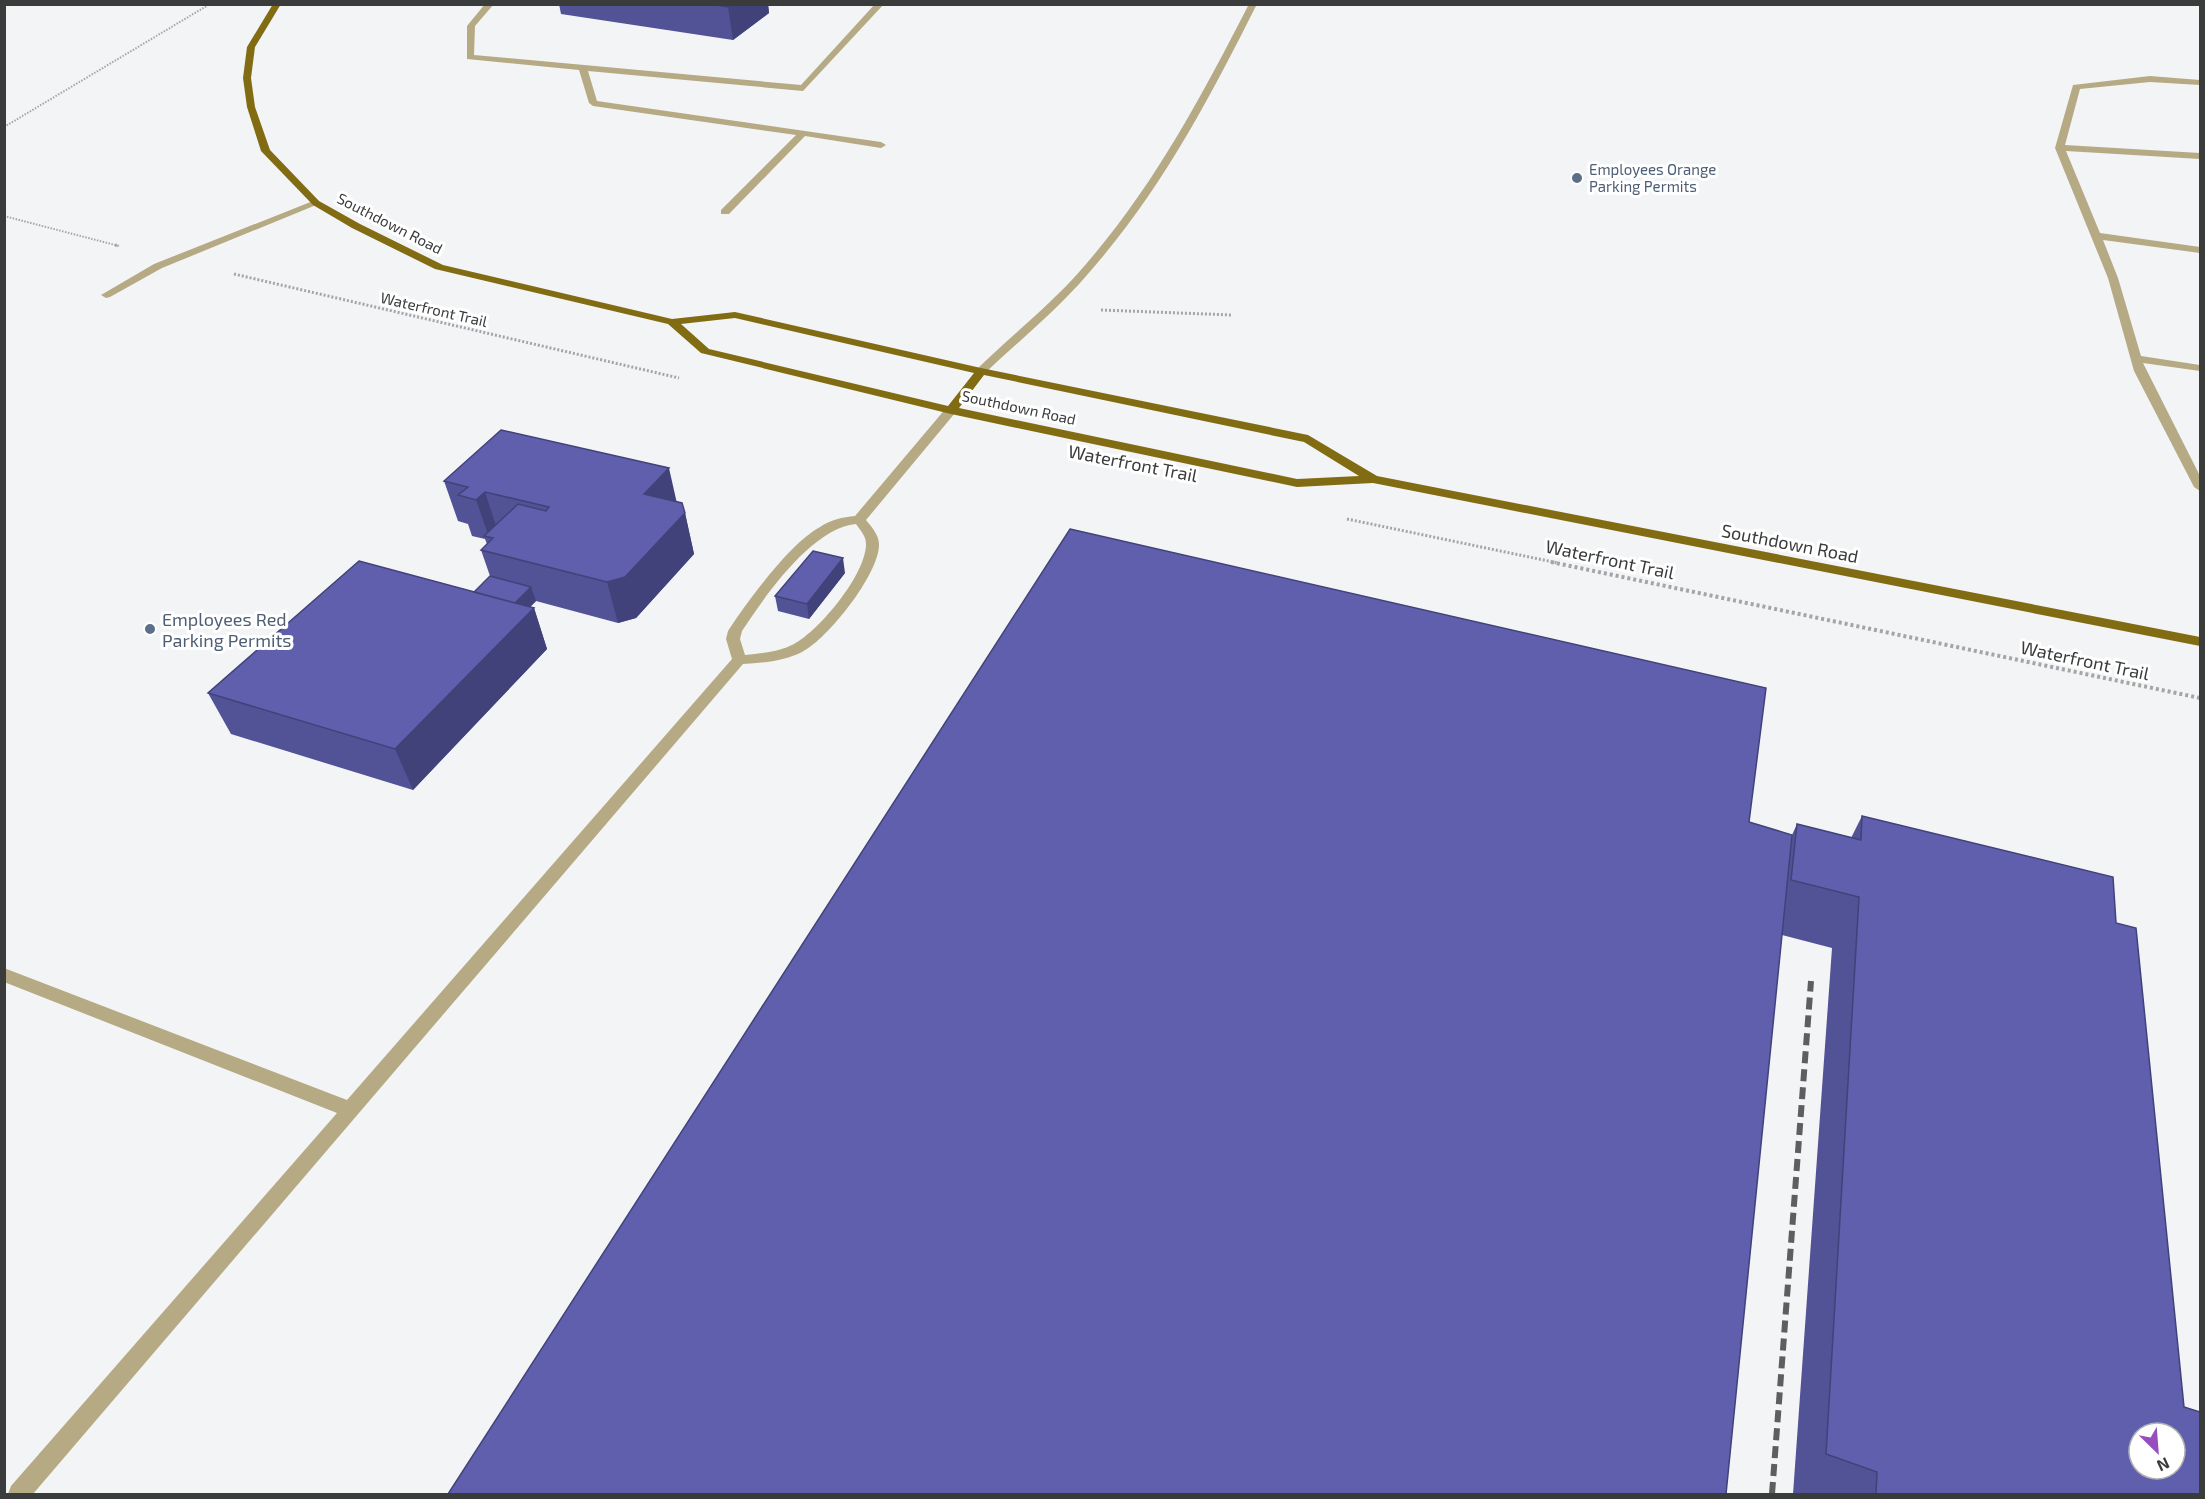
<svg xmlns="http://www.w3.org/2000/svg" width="2205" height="1499" font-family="'Exo 2',sans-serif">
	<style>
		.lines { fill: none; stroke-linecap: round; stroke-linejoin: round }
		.path-far2 { stroke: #a4a5a6; stroke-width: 2; stroke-dasharray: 1.5 1.5; stroke-linecap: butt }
		.path-far1 { stroke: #a4a5a6; stroke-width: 3; stroke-dasharray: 2 2; stroke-linecap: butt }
		.path { stroke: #a4a5a6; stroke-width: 4; stroke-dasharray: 3 3; stroke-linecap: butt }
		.minor { fill: #b6aa84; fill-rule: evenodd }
		.major { fill: #826c13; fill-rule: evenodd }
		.rail { stroke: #5d5e5e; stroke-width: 6; stroke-dasharray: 12 6; stroke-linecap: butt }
		.wall { fill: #525296 }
		.shaded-wall { fill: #42427a }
		.building { fill: #5f5fae; stroke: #42427a; stroke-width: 1.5; fill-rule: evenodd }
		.service-dot { fill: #5c6f8a; stroke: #fff; stroke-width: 2 }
		.labels { text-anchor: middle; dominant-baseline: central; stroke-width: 6; stroke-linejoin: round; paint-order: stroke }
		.far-service-label { font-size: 15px; fill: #4e5e75; stroke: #fff; text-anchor: start }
		.far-street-label { font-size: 15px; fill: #3a3b3b; stroke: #fff }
		.street-label { font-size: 18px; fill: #3a3b3b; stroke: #fff }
		.service-label { font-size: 18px; fill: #4e5e75; stroke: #fff; text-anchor: start }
	</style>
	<rect width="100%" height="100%" fill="#f3f4f6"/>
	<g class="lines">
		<!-- path-far2 -->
		<path class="path-far2" d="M4,127L210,4
			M4,216L119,246"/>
		<!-- path-far1 -->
		<path class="path-far1" d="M115,245L119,246
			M234,274L679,378
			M1101,310L1232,315
			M1347,519L1558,563"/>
		<!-- path -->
		<path class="path" d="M1551,562L2200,698"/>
		<!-- minor -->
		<path class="minor" d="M485,4H494L475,26L474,55L801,85L875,4H884L803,91L588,71L597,101L881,142L886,145L881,148L805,136L729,214H721V210L796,135L593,106L589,103L579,70L467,59V26Z
			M1249,4H1257C1207,103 1161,191 1087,275C1057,310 1019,341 985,373H977V369C1011,336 1049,306 1080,271C1153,188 1199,101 1249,4Z
			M2150,76L2200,80V85L2150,82L2080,89L2065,145L2200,153V159L2066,151L2100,233L2200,247V253L2103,240L2118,278L2141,356L2200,365V371L2143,363L2200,476V491L2194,487L2134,371L2108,278L2055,148L2073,85Z
			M313,201L321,203L162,268L110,297L106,298L101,295L154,264Z
			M951,406L957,410L955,413L866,520C871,526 879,535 879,544C880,573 828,639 802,652C784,661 763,663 743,664L33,1494H8L11,1486L337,1113L4,982V968L347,1100L732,659L726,639L728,631C748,601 789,544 820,527C830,520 843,517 855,516L947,407ZM856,524C860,530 866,536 866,544C866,574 820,630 794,644C779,652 762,653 745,655L740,639L742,631C765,596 812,528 856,524Z"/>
		<!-- major -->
		<path class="major" d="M273,4H281L255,47L251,78L255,107L270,150L319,201L360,224L443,265L672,319L735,312L981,368L1308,435L1377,476L2200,637V646L1373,483L1297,487L951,414L701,353L668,324L435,269L352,228L313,205L261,151L247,107L243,78L247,47ZM735,318L974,373L948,406L709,349L681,324ZM984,375L1304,442L1359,476L1297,479L959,408Z"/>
		<!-- rail -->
		<path class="rail" d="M1772,1494L1811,981"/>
	</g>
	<!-- wall -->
	<path class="wall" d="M559,4H768L769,13L733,40L561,14Z
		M444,481L677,502L685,513L694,554L636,618L618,623L536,601L530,607L534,608L547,649L413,790L231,734L208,693L474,592L490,576L481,550L487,544L485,539L472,536L468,524L458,521Z
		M845,573L809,619L778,611L775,596Z
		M1862,816L2116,923L2184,1407L2200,1494H1793L1832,948L1782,935L1749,822L1792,835L1797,824L1851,838Z"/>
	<!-- shaded-wall -->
	<path class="shaded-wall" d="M732,4H768L769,13L733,40L728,7Z
		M669,468L678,508L644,494Z
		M485,492L498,532L489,537L476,500Z
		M685,513L694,554L636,618L618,623L607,582Z
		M843,558L845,573L809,619L807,604Z
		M531,587L536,601L501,636L496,621Z
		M534,608L547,649L413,790L395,749Z"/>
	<!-- building -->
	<path class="building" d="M710,4H732L728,7Z
		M501,430L669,468L644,494L682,503L685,513L625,577L607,582L481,550L493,538L484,536L518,504L546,511L549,507L485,492L476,500L458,495L468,487L444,481Z
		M1070,529L1766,688L1749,822L1792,835L1726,1494H448Z
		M813,551L843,558L807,604L775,596Z
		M359,561L534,608L395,749L208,693Z
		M490,576L531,587L515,603L474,592Z
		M1862,816L2113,877L2116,923L2136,928L2184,1407L2200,1412V1494H1876L1877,1472L1826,1454L1859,897L1791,880L1797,824L1861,840ZM2139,1433H2175V1469H2139Z"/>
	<!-- markers -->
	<g class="service-dot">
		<circle cx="1577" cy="178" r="6"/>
		<circle cx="150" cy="629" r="6"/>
	</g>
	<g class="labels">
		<!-- far-service labels -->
		<g class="far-service-label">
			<text x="1589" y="169">Employees Orange<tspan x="1589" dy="17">Parking Permits</tspan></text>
		</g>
		<!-- far-street labels -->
		<g class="far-street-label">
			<text transform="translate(390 223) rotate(27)">Southdown Road</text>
			<text transform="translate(434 309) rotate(13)">Waterfront Trail</text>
			<text transform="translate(1019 407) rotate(12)">Southdown Road</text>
		</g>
		<!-- street labels -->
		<g class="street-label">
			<text transform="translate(1133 463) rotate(11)">Waterfront Trail</text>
			<text transform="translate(1790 543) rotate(11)">Southdown Road</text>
			<text transform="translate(1610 559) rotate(12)">Waterfront Trail</text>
			<text transform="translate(2085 660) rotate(12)">Waterfront Trail</text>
		</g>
		<!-- service labels -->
		<g class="service-label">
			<text x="162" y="619">Employees Red<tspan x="162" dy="21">Parking Permits</tspan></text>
		</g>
	</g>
	<!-- border -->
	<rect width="2205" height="1499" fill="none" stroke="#3a3b3b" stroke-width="12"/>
	<!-- north arrow -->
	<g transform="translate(2157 1451) rotate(155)"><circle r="28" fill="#ffffff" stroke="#b0b1b1" stroke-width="1.5"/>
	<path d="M0-4.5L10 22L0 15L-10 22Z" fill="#964dbf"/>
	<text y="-9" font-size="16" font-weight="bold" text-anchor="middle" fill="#3a3b3b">N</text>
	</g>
</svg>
